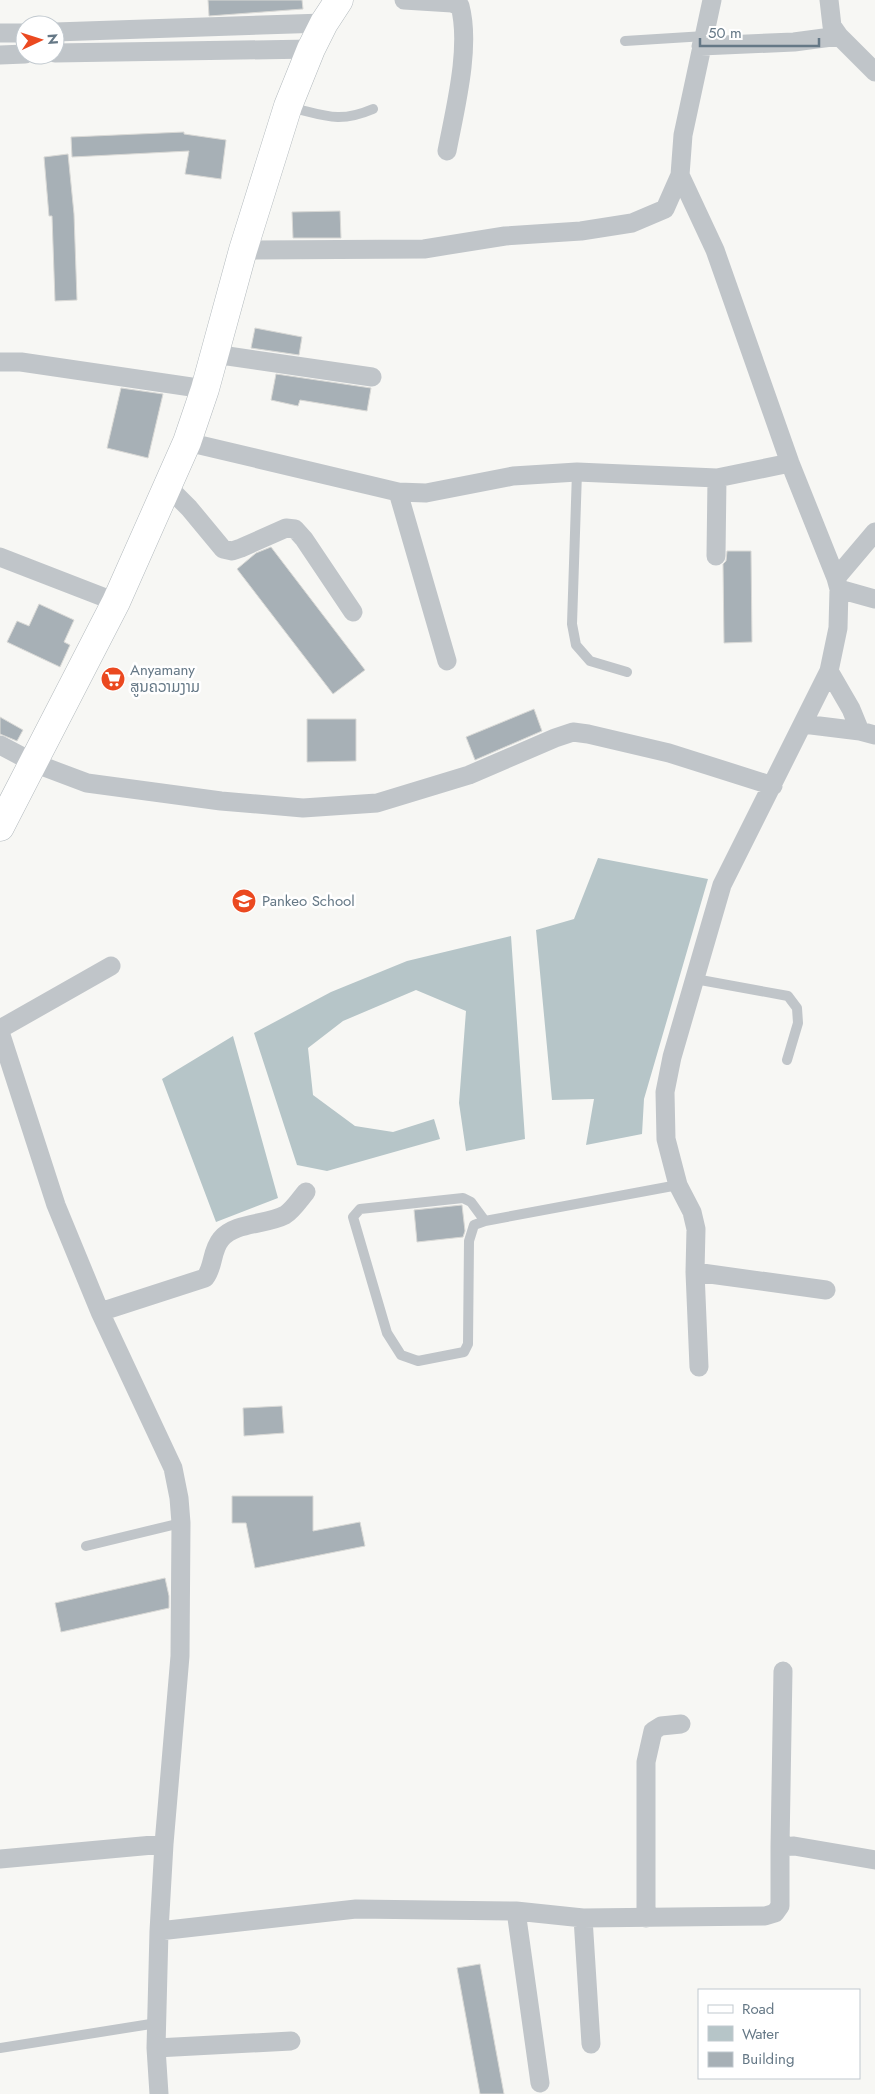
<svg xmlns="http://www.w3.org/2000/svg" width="875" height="2094" font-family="Jost,'Noto Sans Lao',sans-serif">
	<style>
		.water { fill: #b6c5c8 }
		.building { fill: #a7b0b6; stroke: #d9d9d6 }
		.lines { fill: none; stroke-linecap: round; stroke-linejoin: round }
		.secondary-casing { stroke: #b2b9bd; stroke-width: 29 }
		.service { stroke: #c0c5c9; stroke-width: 10 }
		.minor { stroke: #c0c5c9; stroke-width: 19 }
		.secondary { stroke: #fff; stroke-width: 28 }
		.labels { text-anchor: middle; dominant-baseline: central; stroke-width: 5; stroke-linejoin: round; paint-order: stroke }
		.poi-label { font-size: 15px; fill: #657886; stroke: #fff; text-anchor: start }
	</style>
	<rect width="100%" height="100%" fill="#f7f7f4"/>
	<!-- water -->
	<path class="water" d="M598,858L708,879L644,1099L642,1134L586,1145L594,1099L552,1100L536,930L574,919Z
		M511,936L525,1139L466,1151L459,1103L466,1011L416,990L343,1021L308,1048L313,1095L355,1126L393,1132L434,1119L440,1139L327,1171L297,1165L254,1033L331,992L407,961Z
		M233,1036L278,1198L216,1222L162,1079Z"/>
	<!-- building -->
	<path class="building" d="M208,0H302L303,9L209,16Z
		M184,132V134L226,140L221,179L185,174L189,151L72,157L71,137Z
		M68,154L74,214L77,300L55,301L52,216H49L44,157Z
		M340,211L341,238H293L292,212Z
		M255,328L302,337L299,355L251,348Z
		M276,374L371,388L367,411L300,400L298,406L271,400Z
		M121,388L163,394L148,458L107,448Z
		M271,547L365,670L333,694L237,569L256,553Z
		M727,551H751L752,642L724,643L723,564L726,561Z
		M39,604L74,620L64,642L70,645L60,667L7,642L17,621L29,626Z
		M534,709L542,731L475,760L466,737Z
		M0,717L23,730L17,741L0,734Z
		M307,719H356V761L307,762Z
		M462,1205L465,1231L463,1237L417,1242L414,1210Z
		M282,1406L284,1433L244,1436L243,1408Z
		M232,1496H313V1531L360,1522L365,1546L255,1568L246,1523H232Z
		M165,1578L169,1596V1608L61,1632L55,1603Z
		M480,1964L504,2094H480L457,1968Z"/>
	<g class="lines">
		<defs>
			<path id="secondary" d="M0,827L116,602L187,442L205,389L243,250L288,106L311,49L324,23L339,0"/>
		</defs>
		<!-- secondary casing -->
		<use href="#secondary" class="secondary-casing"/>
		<!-- service -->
		<path class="service" d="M625,41L705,36
			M289,107C324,115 338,124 373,109
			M577,472L572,624L576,645L590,661L627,672
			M695,979L788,996L797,1008L798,1023L787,1060
			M485,1221L471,1202L463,1198L360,1209L353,1217L387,1333L401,1355L418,1361L464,1352L468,1344L469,1241L474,1225L485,1221L678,1185
			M86,1546L181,1523
			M0,2048L157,2023"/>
		<!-- minor -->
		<path class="minor" d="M404,0L452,3L460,6C471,47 455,109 447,151
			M829,0L832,26L839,36L875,72
			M55,32L324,23
			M0,33H25
			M701,46L794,42L839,36
			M55,53L311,49
			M0,55L25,54
			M243,250L424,249L505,236L581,231L632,223L665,209L680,175
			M214,354L372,377
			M0,362H21L205,389
			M187,442L398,492L426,493L513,476L577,472L717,478L790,463
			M168,487L189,508L223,549L232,551L241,548L286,528L295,529L304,539L353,612
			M398,492L447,661
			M716,556L717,478
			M0,557L116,602
			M836,578L875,532
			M839,589L875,599
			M829,671L851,709L860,731L875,735
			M803,724L860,731
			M0,745L34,763L87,783L221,801L303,808L377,803L469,775L555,738L573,732L588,734L669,753L773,786
			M0,1029L111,966
			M0,1032L56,1205L100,1312L173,1468L179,1498L181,1523L180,1656L164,1844L159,1931L156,2048L159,2094
			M695,1272L826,1290
			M100,1312L205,1278C214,1267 211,1251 221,1239C235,1222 266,1225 285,1215C293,1210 300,1199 306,1192
			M699,1367L695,1272L696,1229L692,1212L678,1185L666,1139L665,1092L672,1057L722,885L829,671L838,628L839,589L836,578L790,463L715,250L680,175L683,135L712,0
			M780,1847L783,1671
			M0,1859L164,1844
			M516,1911L540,2083
			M583,1918L591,2044
			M646,1918V1762L653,1731L661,1726L681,1724
			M159,1931L356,1909L516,1911L583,1918L765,1916L775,1913L780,1906V1847L794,1846L875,1860
			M156,2048L291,2041"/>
		<!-- secondary -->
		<use href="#secondary" class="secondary"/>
	</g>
	<!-- icons -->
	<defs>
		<symbol id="supermarket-disc" viewBox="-11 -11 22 22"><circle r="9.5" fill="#eb4920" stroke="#fff"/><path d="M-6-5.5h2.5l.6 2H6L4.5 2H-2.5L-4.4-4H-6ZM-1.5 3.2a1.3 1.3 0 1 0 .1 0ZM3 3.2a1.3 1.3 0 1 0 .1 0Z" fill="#fff"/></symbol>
		<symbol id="school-disc" viewBox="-11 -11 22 22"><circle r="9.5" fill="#eb4920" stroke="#fff"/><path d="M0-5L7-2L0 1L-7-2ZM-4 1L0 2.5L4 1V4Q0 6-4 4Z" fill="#fff"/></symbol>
	</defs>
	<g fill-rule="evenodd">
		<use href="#supermarket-disc" x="99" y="665" width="28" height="28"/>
		<use href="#school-disc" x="230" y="887" width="28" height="28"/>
	</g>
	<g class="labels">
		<!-- poi labels -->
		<g class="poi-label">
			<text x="130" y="670">Anyamany<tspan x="130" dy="17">ສູນຄວາມງາມ</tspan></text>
			<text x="262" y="901">Pankeo School</text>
		</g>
	</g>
	<!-- legend -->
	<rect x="698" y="1989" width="162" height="90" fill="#ffffff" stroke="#c1c9cf"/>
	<rect x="708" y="2005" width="25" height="8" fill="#ffffff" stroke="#c1c9cf"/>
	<text x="742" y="2014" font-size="15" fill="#657886">Road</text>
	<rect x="708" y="2026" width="25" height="15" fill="#b6c5c8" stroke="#c1c9cf"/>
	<text x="742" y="2039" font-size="15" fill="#657886">Water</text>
	<rect x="708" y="2052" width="25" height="15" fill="#a7b0b6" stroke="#c1c9cf"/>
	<text x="742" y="2064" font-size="15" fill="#657886">Building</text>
	<!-- north arrow -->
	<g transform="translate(40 40) rotate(86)"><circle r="24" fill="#ffffff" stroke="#c1c9cf"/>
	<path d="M0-4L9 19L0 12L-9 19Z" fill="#eb4920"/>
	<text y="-8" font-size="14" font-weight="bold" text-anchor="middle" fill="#657886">N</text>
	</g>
	<!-- scale -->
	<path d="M700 38v8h119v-8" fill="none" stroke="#657886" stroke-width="2.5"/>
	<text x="708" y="38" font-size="15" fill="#657886" stroke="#ffffff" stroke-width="4" paint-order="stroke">50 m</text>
</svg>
